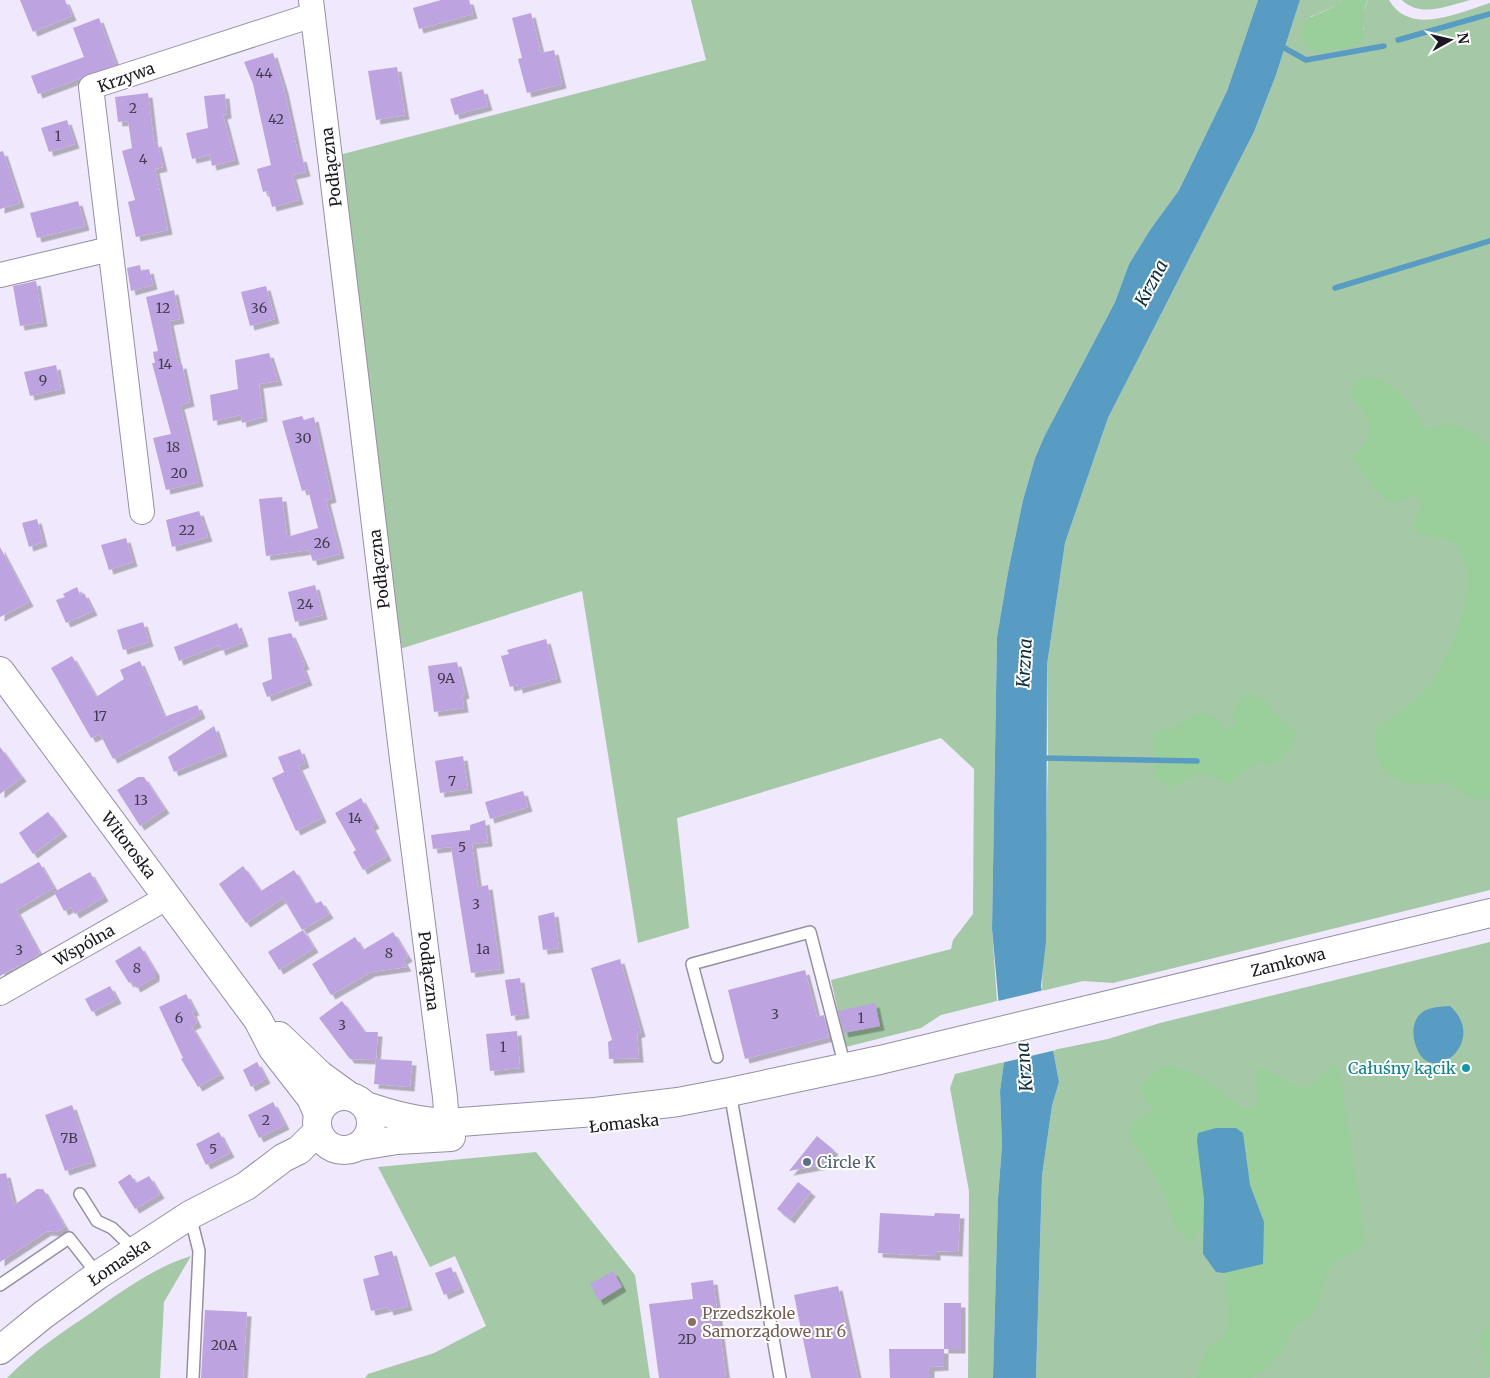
<svg xmlns="http://www.w3.org/2000/svg" width="1490" height="1378" font-family="Merriweather,serif">
	<style>
		.green { fill: #a5c9a6 }
		.forest { fill: #9acf9c }
		.water { fill: #589cc3 }
		.pier { fill: #f0e8fd }
		.lines { fill: none; stroke-linecap: round; stroke-linejoin: round }
		.stream { stroke: #589cc3; stroke-width: 5.5 }
		.building { fill: #bda4e1; filter: url(#shadow) }
		.lane-casing { stroke: #968fa2; stroke-width: 14 }
		.street-casing { stroke: #968fa2; stroke-width: 26 }
		.secondary-casing { stroke: #968fa2; stroke-width: 30 }
		.lane { stroke: #fff; stroke-width: 11 }
		.street { stroke: #fff; stroke-width: 24 }
		.secondary { stroke: #fff; stroke-width: 28 }
		.culture-dot { fill: #0f9aa8; stroke: #fff; stroke-width: 2 }
		.service-dot { fill: #5c6f8a; stroke: #fff; stroke-width: 2 }
		.education-dot { fill: #8d6e63; stroke: #fff; stroke-width: 2 }
		.labels { text-anchor: middle; dominant-baseline: central; stroke-width: 4; stroke-linejoin: round; paint-order: stroke }
		.number-label { font-size: 14px; fill: #443b50 }
		.street-label { font-size: 16px; fill: #1b1820; stroke: #fff }
		.culture-label { font-size: 16px; fill: #0d838f; stroke: #fff; text-anchor: end }
		.service-label { font-size: 16px; fill: #4e5e75; stroke: #fff; text-anchor: start }
		.education-label { font-size: 16px; fill: #785e54; stroke: #fff; text-anchor: start }
		.water-label { font-size: 18px; font-style: italic; fill: #0e2e3e; stroke: #fff }
	</style>
	<defs>
		<filter id="shadow"><feDropShadow dx="4.5" dy="4.5" stdDeviation="0" flood-color="#0004"/></filter>
	</defs>
	<rect width="100%" height="100%" fill="#f0e8fd"/>
	<!-- green -->
	<path class="green" d="M691,0H1258L1227,91L1179,190L1150,230L1129,264L1115,302L1045,435L1035,458L1023,500L1008,572L997,637L992,929L997,1001L941,1015L921,1028L846,1047L831,980L951,949L953,940L973,914L974,769L941,738L677,818L689,928L638,943L582,591L400,649L339,155L706,60Z
		M1300,0H1342L1338,5L1310,17L1364,30L1361,18L1368,0H1389C1410,37 1460,12 1490,3V890L1113,983L1083,981L1042,991L1048,759L1047,665L1065,543L1108,418L1254,132L1276,75Z
		M1402,0H1470C1448,6 1420,18 1402,0Z
		M1490,942V1378H1036L1042,1176L1052,1106L1059,1082L1053,1050L1108,1039L1160,1023Z
		M1004,1062L1000,1091L1002,1145L998,1198L993,1378H968L969,1191L950,1088L955,1074Z
		M536,1152L635,1275L650,1378H365L368,1374L434,1353L486,1326L455,1256L430,1267L378,1167Z
		M191,1256L164,1302L160,1378H7C30,1354 58,1335 85,1317C118,1294 152,1268 191,1256Z"/>
	<!-- forest -->
	<path class="forest" d="M1342,0H1368C1360,15 1365,25 1363,40L1354,47L1316,52L1306,45L1302,38C1298,11 1331,15 1342,0Z
		M1371,377C1399,383 1413,408 1427,430L1451,423L1477,434L1490,447V796C1474,806 1460,792 1448,782C1403,788 1370,782 1376,728C1393,715 1414,703 1428,687C1446,664 1471,604 1467,575C1466,564 1459,552 1455,542L1420,535L1413,526L1421,502L1415,495C1409,498 1401,502 1396,503C1381,504 1364,474 1356,464L1353,459C1356,451 1363,447 1367,439C1376,423 1358,405 1349,393C1354,382 1359,378 1371,377Z
		M1248,693L1262,696C1273,715 1284,718 1297,734C1290,750 1277,771 1258,763L1247,768L1229,784C1220,783 1219,778 1211,775C1198,771 1185,781 1174,787C1168,785 1159,784 1156,778C1153,772 1152,738 1154,733L1172,728L1194,715L1203,713L1212,715L1225,728L1232,726L1235,722C1231,708 1237,701 1248,693Z
		M1332,1064L1340,1071L1366,1244L1335,1262L1328,1270L1318,1306L1307,1320L1291,1329L1287,1341L1274,1362L1253,1378H1196L1204,1353L1225,1335L1228,1320L1224,1273L1263,1264L1264,1222L1250,1185L1236,1128L1208,1129L1204,1221L1192,1242L1174,1224L1168,1203L1153,1173L1128,1134L1137,1120L1154,1111L1145,1100L1140,1086C1145,1081 1151,1074 1157,1070C1183,1055 1224,1096 1244,1109L1251,1110L1257,1104L1256,1068C1277,1067 1293,1094 1309,1086C1318,1081 1326,1071 1332,1064Z
		M1490,1325V1371L1485,1364L1487,1354L1479,1341L1482,1331Z"/>
	<!-- water -->
	<path class="water" d="M1258,0H1300L1276,75L1254,132L1108,418L1065,543L1047,665L1046,941L1041,986L1059,1082L1052,1106L1042,1176L1036,1378H993L998,1198L1002,1145L1000,1091L1004,1062L992,929L997,637L1008,572L1023,500L1035,458L1045,435L1115,302L1129,264L1150,230L1179,190L1227,91Z
		M1450,1006C1490,1042 1429,1089 1416,1046C1413,1038 1412,1028 1416,1020C1422,1007 1437,1007 1450,1006Z
		M1216,1128H1236L1243,1133L1250,1185L1264,1222L1263,1264L1224,1273L1216,1272L1203,1254L1204,1199L1197,1141L1198,1133Z"/>
	<!-- pier -->
	<path class="pier" d="M1044,990L1056,1050L1001,1063L994,1002Z"/>
	<g class="lines">
		<!-- stream -->
		<path class="stream" d="M1398,40L1490,14
			M1279,45L1306,60L1384,46
			M1335,288L1490,241
			M1041,758L1197,761"/>
	</g>
	<!-- building -->
	<path class="building" d="M20,0H65L72,16L33,32Z
		M441,0H469L473,14L419,29L413,8Z
		M531,13L541,53L554,50L562,84L527,93L518,59L522,58L512,18Z
		M99,18L116,65L38,94L31,76L84,57L73,28Z
		M273,53L284,89L299,158L302,157L306,172L292,175L299,200L272,207L268,191L263,192L257,169L271,165L253,84L244,62Z
		M397,67L405,115L376,120L368,71Z
		M483,89L488,106L455,115L450,99Z
		M148,93L154,143L157,142L163,167L155,169L168,230L136,237L128,202L135,200L122,151L132,148L128,121L118,122L115,97Z
		M225,94L227,114L223,115L235,160L212,166L210,155L192,159L186,133L208,128L204,96Z
		M67,120L75,144L49,152L41,128Z
		M3,151L20,203L0,209V152Z
		M78,201L85,226L37,238L30,213Z
		M140,265L141,271L149,269L153,285L131,291L127,268Z
		M36,281L43,322L20,326L13,286Z
		M266,286L275,319L250,326L241,292Z
		M174,290L180,319L169,321L178,365L182,364L190,402L180,405L199,482L166,490L153,438L171,434L152,363H155L153,352L158,351L146,297Z
		M269,353L278,381L259,384L263,417L242,423L241,415L213,421L210,395L238,389L235,360Z
		M56,365L61,389L30,396L24,372Z
		M302,416L304,420L314,417L332,498L326,500L340,554L313,561L309,550L266,556L259,499L282,497L287,537L318,528L308,489L302,491L282,421Z
		M199,511L208,537L172,547L166,520Z
		M37,519L43,542L29,547L22,523Z
		M126,538L133,562L109,570L101,545Z
		M0,547L29,602L0,617Z
		M315,585L323,615L295,622L288,592Z
		M77,587L80,595L84,593L93,611L66,623L56,600L65,597L63,594Z
		M143,622L149,642L123,650L117,630Z
		M237,623L244,642L221,651L219,645L179,661L174,647Z
		M291,633L305,665L302,666L308,681L267,697L262,683L272,679L268,638Z
		M546,639L557,678L518,689V685L510,687L501,656L509,654L507,650Z
		M72,656L96,697L124,679L120,670L140,661L164,717L197,705L201,714L113,759L100,734L91,738L51,668Z
		M457,662L465,694L462,695L464,708L434,712L428,666Z
		M214,726L223,752L174,772L168,757Z
		M0,747L22,777L0,794Z
		M300,749L305,763L298,766L322,818L296,831L272,778L284,772L278,757Z
		M463,756L468,789L440,793L435,761Z
		M138,777H144L165,809L140,826L117,790Z
		M523,791L528,807L490,819L485,802Z
		M361,798L375,824L371,826L387,856L363,870L353,852L356,850L335,813Z
		M48,812L63,832L33,854L19,833Z
		M485,820L488,842L472,844L478,887L488,885L500,969L471,973L451,847L433,849L431,835L470,830V825Z
		M39,862L54,888L16,910L40,954L0,976V882L1,884Z
		M243,866L261,891L294,870L315,904L321,901L329,914L302,930L283,898L246,923L219,884Z
		M90,872L104,897L75,914L71,907L64,911L54,892Z
		M554,912L559,948L543,950L538,916Z
		M303,930L314,948L279,970L268,952Z
		M393,932L408,957L403,960L407,967L371,972L331,995L312,964L355,937L363,950Z
		M140,946L155,971V977L136,988L132,981L129,983L115,961Z
		M620,959L641,1032L637,1034L639,1058L609,1059L608,1042L612,1040L591,968Z
		M805,970L817,1017L824,1015L829,1037L745,1059L728,990Z
		M520,978L525,1014L511,1016L505,980Z
		M110,986L117,999L92,1012L85,999Z
		M186,994L195,1011L192,1012L197,1023L191,1026L220,1074L198,1087L181,1059L183,1058L159,1007Z
		M342,1001L365,1032H378L376,1059L412,1061L410,1087L374,1084L376,1060L350,1059L319,1018Z
		M875,1003L880,1026L844,1033L838,1011Z
		M517,1031L520,1068L490,1071L486,1034Z
		M257,1062L266,1079L251,1087L243,1070Z
		M273,1102L285,1125L259,1138L248,1115Z
		M72,1105L92,1162L65,1171L45,1115Z
		M219,1132L230,1153L206,1165L196,1144Z
		M817,1136L834,1150L822,1165L789,1171Z
		M6,1173L14,1205L37,1189H43L65,1227L56,1232L47,1231L0,1262V1174Z
		M130,1174L136,1183L149,1176L160,1194L135,1209L118,1182Z
		M798,1182L811,1192L790,1219L777,1209Z
		M880,1213L934,1216L935,1213L960,1214L958,1252L936,1251V1256L878,1253Z
		M392,1251L408,1306L389,1311L388,1307L371,1311L363,1279L379,1275L374,1256Z
		M451,1267L460,1288L444,1295L435,1273Z
		M613,1271L622,1287L599,1301L590,1284Z
		M713,1280L726,1378H659L649,1304L693,1299L691,1283Z
		M838,1286L858,1378H811L794,1295Z
		M944,1303H961V1349H944Z
		M205,1310L247,1312L243,1378H201Z
		M889,1349H944V1366L930,1367V1378H890Z"/>
	<g class="lines">
		<defs>
			<path id="lane" d="M717,1057L692,964L810,932L845,1067
				M730,1092L780,1378
				M80,1194L97,1221L112,1228L136,1251
				M190,1215L199,1251L193,1378
				M0,1285L69,1238L98,1275"/>
			<path id="street" d="M311,0L402,759L445,1097L448,1137
				M0,275L110,249
				M142,512L91,87L313,15
				M0,993L168,897"/>
			<path id="secondary" d="M0,671L258,1020L273,1049L311,1098L318,1114
				M279,1036L320,1075L349,1096
				M317 1123a27 27 0 1 1 54 0a27 27 0 1 1-54 0Z
				M366,1106C393,1115 418,1122 447,1123L595,1112L678,1102L730,1092L880,1060L1490,913
				M360,1146L397,1140L451,1137
				M0,1350L43,1315L98,1275L190,1215L246,1186L283,1158L299,1150L318,1131"/>
		</defs>
		<!-- lane casing -->
		<use href="#lane" class="lane-casing"/>
		<!-- street casing -->
		<use href="#street" class="street-casing"/>
		<!-- secondary casing -->
		<use href="#secondary" class="secondary-casing"/>
		<!-- lane -->
		<use href="#lane" class="lane"/>
		<!-- street -->
		<use href="#street" class="street"/>
		<!-- secondary -->
		<use href="#secondary" class="secondary"/>
	</g>
	<!-- markers -->
	<circle class="culture-dot" cx="1466" cy="1068" r="5"/>
	<circle class="service-dot" cx="807" cy="1162" r="5"/>
	<circle class="education-dot" cx="692" cy="1322" r="5"/>
	<g class="labels">
		<!-- number labels -->
		<g class="number-label">
			<text x="264" y="73">44</text>
			<text x="133" y="108">2</text>
			<text x="276" y="119">42</text>
			<text x="58" y="136">1</text>
			<text x="143" y="159">4</text>
			<text x="163" y="308">12</text>
			<text x="259" y="308">36</text>
			<text x="165" y="364">14</text>
			<text x="43" y="380">9</text>
			<text x="303" y="438">30</text>
			<text x="173" y="447">18</text>
			<text x="179" y="473">20</text>
			<text x="187" y="530">22</text>
			<text x="322" y="543">26</text>
			<text x="305" y="604">24</text>
			<text x="446" y="678">9A</text>
			<text x="100" y="716">17</text>
			<text x="452" y="781">7</text>
			<text x="141" y="800">13</text>
			<text x="355" y="818">14</text>
			<text x="462" y="847">5</text>
			<text x="476" y="904">3</text>
			<text x="483" y="949">1a</text>
			<text x="19" y="950">3</text>
			<text x="389" y="953">8</text>
			<text x="137" y="968">8</text>
			<text x="775" y="1014">3</text>
			<text x="179" y="1018">6</text>
			<text x="861" y="1018">1</text>
			<text x="342" y="1025">3</text>
			<text x="503" y="1047">1</text>
			<text x="266" y="1120">2</text>
			<text x="69" y="1138">7B</text>
			<text x="213" y="1149">5</text>
			<text x="687" y="1339">2D</text>
			<text x="224" y="1345">20A</text>
		</g>
		<!-- street labels -->
		<g class="street-label">
			<text transform="translate(126 77) rotate(-20)">Krzywa</text>
			<text transform="translate(331 167) rotate(-97)">Podłączna</text>
			<text transform="translate(379 569) rotate(-97)">Podłączna</text>
			<text transform="translate(129 845) rotate(53)">Witoroska</text>
			<text transform="translate(84 945) rotate(-30)">Wspólna</text>
			<text transform="translate(1288 962) rotate(-14)">Zamkowa</text>
			<text transform="translate(429 971) rotate(83)">Podłączna</text>
			<text transform="translate(624 1123) rotate(-6)">Łomaska</text>
			<text transform="translate(119 1262) rotate(-34)">Łomaska</text>
		</g>
		<!-- culture labels -->
		<g class="culture-label">
			<text x="1456" y="1068">Całuśny kącik</text>
		</g>
		<!-- service labels -->
		<g class="service-label">
			<text x="817" y="1162">Circle K</text>
		</g>
		<!-- education labels -->
		<g class="education-label">
			<text x="702" y="1313">Przedszkole<tspan x="702" dy="18">Samorządowe nr 6</tspan></text>
		</g>
		<!-- water labels -->
		<g class="water-label">
			<text transform="translate(1151 283) rotate(-62)">Krzna</text>
			<text transform="translate(1024 663) rotate(-87)">Krzna</text>
			<text transform="translate(1024 1067) rotate(-95)">Krzna</text>
		</g>
	</g>
	<!-- north arrow -->
	<g transform="translate(1450 40) rotate(82)" stroke="#ffffff" stroke-width="4" paint-order="stroke">
	<path d="M0-4L9 19L0 12L-9 19Z" fill="#1b1820"/>
	<text y="-8" font-size="14" font-weight="bold" text-anchor="middle" fill="#1b1820">N</text>
	</g>
</svg>
